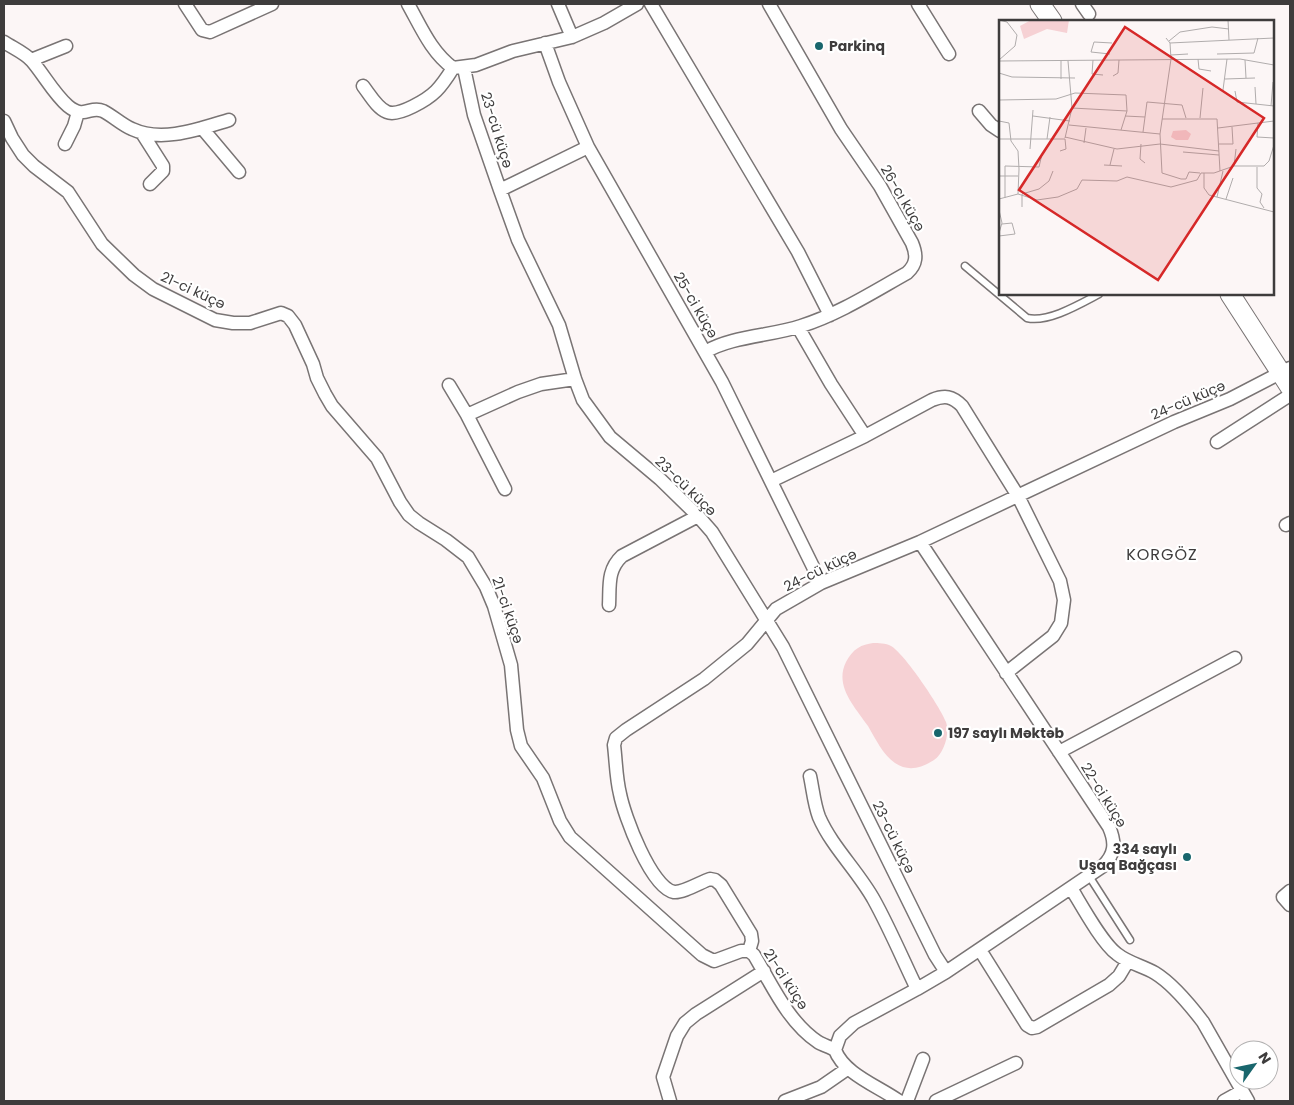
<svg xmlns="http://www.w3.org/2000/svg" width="1294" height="1105" font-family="Poppins,sans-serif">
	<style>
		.green { fill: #f6d1d4 }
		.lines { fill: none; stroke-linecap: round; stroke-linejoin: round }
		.service-casing { stroke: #797474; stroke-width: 9 }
		.minor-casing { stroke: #797474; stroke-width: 15 }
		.secondary-casing { stroke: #797474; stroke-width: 21 }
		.service { stroke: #fff; stroke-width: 6 }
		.minor { stroke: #fff; stroke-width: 12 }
		.secondary { stroke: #fff; stroke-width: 19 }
		.poi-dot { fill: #19666d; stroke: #fff; stroke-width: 2 }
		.labels { text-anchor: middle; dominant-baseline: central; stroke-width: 4.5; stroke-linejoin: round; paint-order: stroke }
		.poi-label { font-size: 14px; font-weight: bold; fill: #3e3c3c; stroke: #fff; text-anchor: start }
		.street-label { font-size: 14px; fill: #3e3c3c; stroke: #fff }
		.quarter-label { font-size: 16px; letter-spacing: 1px; fill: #3e3c3c; stroke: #fff }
		.inset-road { fill: none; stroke: #b0acac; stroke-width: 1 }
		.view { fill: #d62828; fill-opacity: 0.15; stroke: #d62828; stroke-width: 2.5 }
		.inset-edge { fill: none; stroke: #3e3c3c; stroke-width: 2.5 }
	</style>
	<rect width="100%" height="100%" fill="#fcf6f6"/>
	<!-- green -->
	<path class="green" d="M873,643C878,643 886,643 891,646C904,653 941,708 946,722C950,734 944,753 934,760C922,768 908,772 895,763C883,755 875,738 868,726C855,707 834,686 846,662C849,656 853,651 858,648C862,645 868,644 873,643Z"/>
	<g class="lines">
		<defs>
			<path id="service" d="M965,266L1027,318C1048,323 1080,304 1099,294
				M1089,876L1130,940"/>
			<path id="minor" d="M185,4L202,30L210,32L272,4
				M408,4C421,27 431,52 453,68
				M558,4L572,37
				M651,4L798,252L830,315
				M918,4L949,54
				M1082,4L1089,14
				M4,42C13,48 25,53 32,61C44,75 54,94 68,106C85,120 90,105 103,111C113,116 122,125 132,129C162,143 199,129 229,120
				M545,43L559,82L588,147L722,382L821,583
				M31,60L66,46
				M453,68L476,65L513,51L572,37L604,23L637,4
				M464,68L474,115L500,190L518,240L559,325L575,379L583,400L610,437L660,479L698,516L712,532L783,647L935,955L946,972
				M363,86C370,95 377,108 387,112C399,117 428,99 436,91C443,84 448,76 453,68
				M979,111L991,125L1000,131
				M4,121L12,138L23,155L34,166L68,192L102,244L134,275L153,289L215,320L233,323H250L281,313L288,316L295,325L313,364L317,378L325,394L332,406L377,458L400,502L409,515L419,523L446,540L468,557L486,587L494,606L511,665L517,730L521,746L543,778L560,821L570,837L702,955L714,961L741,951H749L754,955C772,985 788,1022 818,1042C823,1045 830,1047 835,1050C844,1074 878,1086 899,1101
				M202,128L239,172
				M142,133L163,166V171L150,184
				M65,144L74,126L78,112
				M500,190L588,147
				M798,327L831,384L865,436
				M705,352C732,336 771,336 801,326C839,314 873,292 907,273C917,264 917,255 912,243L880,186L841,129L769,4
				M449,385L467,415L505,489
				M467,415L518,392L541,384L575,379
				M1217,442L1290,395
				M771,481L865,436L932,400C945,395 952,396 962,406L1018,496L1060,581L1064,600L1061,623L1053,636L1006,673
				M1286,525L1290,523
				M609,605C610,586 607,570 622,556L698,516
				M1059,752L1235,658
				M810,776C813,790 814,804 819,817C832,847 858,871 874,900C890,929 903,960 917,989
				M1071,888C1082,906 1102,943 1117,954C1128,963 1143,966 1155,973C1173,984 1190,1005 1203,1022L1248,1101
				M1290,891L1283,897L1290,905
				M980,950L1027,1025L1032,1028L1037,1027L1109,985L1119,976L1128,961
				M749,951L752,941L751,934L721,885L715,880L710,879C701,882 683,893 674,892C651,888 624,815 620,794C616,778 616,761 614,745L616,738L626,730L704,679L747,644L776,609L821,583L920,542L1174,422L1230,399L1290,368
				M835,1050L840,1036L854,1023L917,989L946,972L1103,866C1115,854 1116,843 1109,827L920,542
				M670,1101L663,1077L677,1036L685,1023L696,1014L764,971
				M785,1101L821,1087L847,1069
				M907,1101L923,1059
				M936,1101L1016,1063
				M1224,1101L1242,1091"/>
			<path id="secondary" d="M1040,4L1052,21
				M1230,294L1290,387"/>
		</defs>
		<!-- service casing -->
		<use href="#service" class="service-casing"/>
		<!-- minor casing -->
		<use href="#minor" class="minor-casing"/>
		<!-- secondary casing -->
		<use href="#secondary" class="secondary-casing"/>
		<!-- service -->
		<use href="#service" class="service"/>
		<!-- minor -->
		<use href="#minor" class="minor"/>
		<!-- secondary -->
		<use href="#secondary" class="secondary"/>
	</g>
	<!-- markers -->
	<g class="poi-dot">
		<circle cx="819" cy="46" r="5"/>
		<circle cx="938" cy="733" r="5"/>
		<circle cx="1187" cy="857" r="5"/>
	</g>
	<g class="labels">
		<!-- poi labels -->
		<g class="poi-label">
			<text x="829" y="46">Parkinq</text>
			<text x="948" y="733">197 saylı Məktəb</text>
			<text x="1177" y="849" text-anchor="end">334 saylı<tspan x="1177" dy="16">Uşaq Bağçası</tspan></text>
		</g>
		<!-- street labels -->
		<g class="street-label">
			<text transform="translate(497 130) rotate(73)">23-cü küçə</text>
			<text transform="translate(903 198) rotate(60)">26-cı küçə</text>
			<text transform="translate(193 290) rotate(25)">21-ci küçə</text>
			<text transform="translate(696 305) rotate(60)">25-ci küçə</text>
			<text transform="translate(1188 400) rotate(-23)">24-cü küçə</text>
			<text transform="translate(686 486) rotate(44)">23-cü küçə</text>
			<text transform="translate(820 570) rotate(-26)">24-cü küçə</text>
			<text transform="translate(508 610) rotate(71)">21-ci küçə</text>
			<text transform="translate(1104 795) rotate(58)">22-ci küçə</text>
			<text transform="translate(894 837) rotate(64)">23-cü küçə</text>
			<text transform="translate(786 979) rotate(57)">21-ci küçə</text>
		</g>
		<!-- quarter labels -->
		<g class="quarter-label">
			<text x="1162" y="554">KORGÖZ</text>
		</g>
	</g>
	<!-- overview -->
	<g transform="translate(999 20)">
		<rect width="275" height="275" fill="#fcf6f6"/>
		<path d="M32,0H70L68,13L48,9L25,19L21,6ZM187,110L192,114L189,120H177L172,117L174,111Z" fill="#f6d1d4"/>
		<path class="inset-road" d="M0,0L8,2L18,15L16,26L0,40M229,0L230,20M167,18L171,23L172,39L161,114L163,153L182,159H187L190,152L201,153M170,21L181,12L213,7L230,9M171,23L275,18M111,34L92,32L95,22L113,23M218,34L255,33L259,18M172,35L189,34M199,39L200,49L212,51M94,40L93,54L104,55M246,40L247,58M0,41L241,39L275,45M0,53L13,57L76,58M114,56L119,53L120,40M62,59V40M226,59L256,58M256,67L257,84M224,70L228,39M236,71L238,82L275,86M0,80L57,79L76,73L127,75L128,91L122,110M272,86L274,62M73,88L128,91M34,96L71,101M126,96L146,97M201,98L204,68M163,99H218L221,151M0,101L10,103L12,121L19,131L20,149L19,174L0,179M259,103L258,117L275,118M70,105L161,114M219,108L275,101M144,112L148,82L183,85L187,98M66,117L118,129L161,124L220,131M66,118L73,88L69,41M0,119H66M48,119L51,97M85,123L87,108M142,124L141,139L146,143M220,124H234L233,107M31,129L34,90M61,131L67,129L66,119M184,132L220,135M105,145L123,146M111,145L115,129M235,146L237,129M258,147V168L263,174L261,182L265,188M205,153V168L210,175L275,192M0,156H19M19,174L38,180L59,177L78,169L83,160L118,161L128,157L172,167L198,160L202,153H215L235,146H265L270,141L275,125M218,177L224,151M6,178V146L40,147L43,134M227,179L234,158M23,187V174L40,169L50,161L54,151M0,190L3,203L0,213M0,216L16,214L13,203L3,204"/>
		<path class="view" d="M126,7L265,98L159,260L20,170Z"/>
		<rect width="275" height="275" class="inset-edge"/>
	</g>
	<!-- border -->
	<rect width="1294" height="1105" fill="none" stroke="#3e3c3c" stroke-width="10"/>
	<!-- north arrow -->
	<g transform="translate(1254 1065) rotate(57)"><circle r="24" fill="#ffffff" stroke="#b2b1b1"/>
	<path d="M0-4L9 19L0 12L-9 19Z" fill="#19666d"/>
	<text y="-8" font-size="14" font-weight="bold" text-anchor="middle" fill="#3e3c3c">N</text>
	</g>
</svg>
